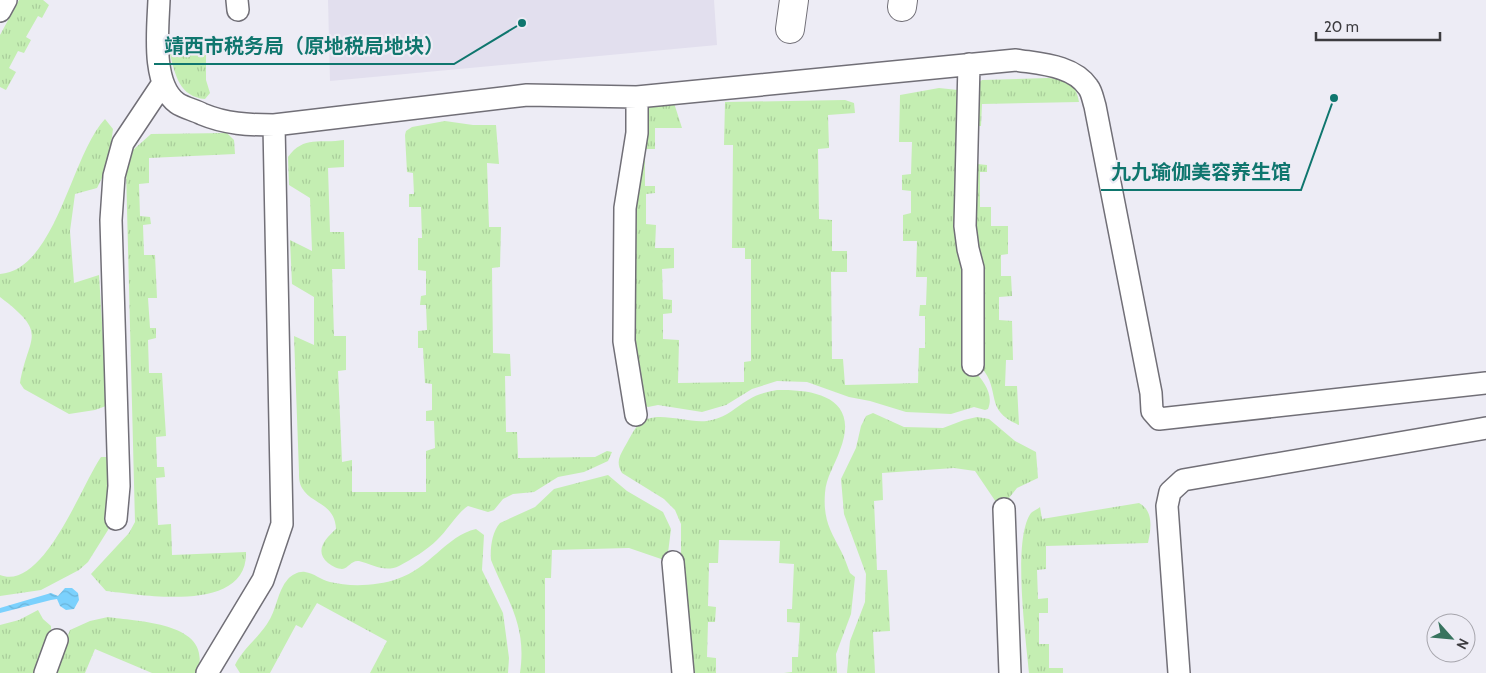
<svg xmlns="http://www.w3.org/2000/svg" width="1486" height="673" font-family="Cabin,'Noto Sans SC',sans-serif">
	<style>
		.built { fill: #e2dfee }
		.grass { fill: url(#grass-tufts) }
		.water { fill: url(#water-waves) }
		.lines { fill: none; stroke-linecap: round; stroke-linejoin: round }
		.service-casing { stroke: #716f77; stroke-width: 24 }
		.minor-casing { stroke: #716f77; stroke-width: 30 }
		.service { stroke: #fff; stroke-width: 21 }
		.minor { stroke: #fff; stroke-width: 28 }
		.leader { fill: none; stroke: #0f766e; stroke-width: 2 }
		.callout-dot { fill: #0f766e; stroke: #edecf5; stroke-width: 2 }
		.callout-label { font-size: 20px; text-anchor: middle; font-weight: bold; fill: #0f766e; stroke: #edecf5; stroke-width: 4.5; stroke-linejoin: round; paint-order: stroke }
	</style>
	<defs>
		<pattern id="grass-tufts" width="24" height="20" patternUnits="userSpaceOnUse" patternTransform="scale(1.25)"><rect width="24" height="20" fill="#c4eeb2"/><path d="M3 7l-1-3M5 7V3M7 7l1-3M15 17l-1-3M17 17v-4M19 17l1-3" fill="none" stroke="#a9cd9a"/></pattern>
		<pattern id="water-waves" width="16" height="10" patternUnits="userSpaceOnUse" patternTransform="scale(1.25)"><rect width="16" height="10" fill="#7bd1fd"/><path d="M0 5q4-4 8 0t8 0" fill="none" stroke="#6bb4da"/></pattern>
	</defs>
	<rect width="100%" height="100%" fill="#edecf5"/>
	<!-- built -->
	<path class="built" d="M328,0H714L717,45L330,81Z"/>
	<!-- grass -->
	<path class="grass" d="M19,0H43L49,5L42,18L38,16L26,37L31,40L24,53L18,51L9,68L16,72L6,90L0,87V35Z
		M206,51V80L210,93L205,99C180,97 175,75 170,54Z
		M1048,78C1066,79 1076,83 1079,102L982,104L981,126H977V164L987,165V172H980V207H991V226H1008V254L1001,255V276H1011L1012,296L999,297V320L1012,321L1013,360H1006L1005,386H1017L1019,425C983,410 1002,391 981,367L971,249L976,85L982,80Z
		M939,88L958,90L974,371C984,381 994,395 988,409L985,410L974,407L951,414L906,412L870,401L849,397L807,382L777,381L752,389L726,405L702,412L658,405L648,407L643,405L641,377L634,340V195L648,102L674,103L682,128H655V149H645V186H655V193L646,194V224L656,225L655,248H674V268L662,269L663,299L672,300V313L663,314V339L679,340L678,383L744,382V362L751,361V259H745V248H732L733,145H724L725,102L845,100L854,103L855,113L828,115L829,148L818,149L819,219L832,220V251H847V272H831L832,359H843L845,385L918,383L919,348H925V316H919L920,305H926L927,277H916L917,241H903V215L911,213V191L902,190V175L911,174L912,142H899L900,95Z
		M105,119L113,129L108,166L97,188L75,194L70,231L74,283L99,275L107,402L106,406L95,410L69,414L24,389L20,383C28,335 50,335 0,297V274C56,270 71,155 105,119Z
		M445,121L473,125H496L499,164L487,163L489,227H501L500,267L492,268L493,353L510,354L511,376H505L506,432H517L518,458L595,457L607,451L612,452L608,461L584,472L558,477L534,492L513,494L503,499L494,510L488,512L468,506C457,513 447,531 437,540C427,550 412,559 399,566C385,573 371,564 359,561C351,560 349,568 342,569C338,569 332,566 328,563C314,551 325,539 336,529C335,503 311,504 302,488C299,483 299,477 299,472L294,336L314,345V297L292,284L290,240L312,251L310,198L289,185L288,157C304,135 320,144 344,140V167L328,168L330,232H344L345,269H332L334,336H346V370L338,371L342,462L352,460V492H426V451L435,448L434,421H426V411L432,410V384L425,383L423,348H418V331L427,330L426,305H420L421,296L426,295V271L418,270V238H422L421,207H409V194H414L413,173L407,172L405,135L406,131L412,127Z
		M227,133L234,140L235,154L149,158V183L139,184L140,216L150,217L151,224L143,225L144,255H155L157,298H148L150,328H156V338L148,340L149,373H162L166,436L156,437L157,467H164L165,477L156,478L158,525L171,524L172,555L246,552C248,614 142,595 106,591L91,574L129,533L135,522L126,169L133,150L151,134Z
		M777,390C818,389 860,399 840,450C835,465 826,477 825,493C823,519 830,530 841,551C845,558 847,566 850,573L855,577L851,614L836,654L837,673H784L792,672V657H798L800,623L787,622V609H792L794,564L779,563L780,541L719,540L718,563H709L708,606L716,607L715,622H708L707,657L716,658V673H690L681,556V524L675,510L664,499L622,473C616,463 619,457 624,448C629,440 632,432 638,425C655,407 689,426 712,420C729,416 734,408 748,400C757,394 767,392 777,390Z
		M873,413L904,427L943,428L964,420L977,417L989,419L1015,441L1036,452L1038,478L1017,488L1005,503L998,505L975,471L954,468L882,473L883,500L874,501L877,570H887L890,631L873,632L875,673H847L850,641L865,602L866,574L844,514L841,479L856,448L861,426L866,416Z
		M101,457H109L112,514L108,530L88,562L79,570L41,590L0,596V575C43,592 82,484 101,457Z
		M608,475L627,491L663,512L671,529L667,561L629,548L552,550L551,578H545V673H520C527,625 508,602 491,560C490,548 492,532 500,523L535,507L554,489Z
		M1139,503C1154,511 1151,529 1148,543L1046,546V569L1037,570L1038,599L1048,598V613H1039V644H1049V668H1063V673H1029C1026,639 1012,539 1031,513C1033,511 1038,509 1040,507L1042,519Z
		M476,529L484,535L482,570L503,613L509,658L508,673H370L387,641L317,603L302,628L296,625L270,673H240L235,665C243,649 257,639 267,624C277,610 277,591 288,579C292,575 299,571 305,572C314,573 321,580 330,582C349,587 378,586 397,579C429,569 446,536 476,529Z
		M38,610L43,619L51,626V637L34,673H0V625L19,620Z
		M108,617C139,622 215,622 197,673H152L95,649L85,673H53L70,630L90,621Z"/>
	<!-- water -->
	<path class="water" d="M65,588H72L78,593L79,600L74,609L66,610L60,606L57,599L51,600L0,613V608L51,593L58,596Z"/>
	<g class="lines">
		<defs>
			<path id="service" d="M159,0C158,28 151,84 177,103C184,108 195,110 202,114C226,124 248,125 274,125L527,95L637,97L1016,60C1040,64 1073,65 1088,87C1092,92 1093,100 1095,106L1151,393L1152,411L1159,419L1486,383
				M237,0L238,10
				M0,11L6,0
				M969,64L965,226L968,249L973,268V365
				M636,415L624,341L625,208L637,133V97
				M1004,509L1010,673
				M116,519L119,486L111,220L114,176L123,143L163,83
				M673,562L683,673
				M45,673L57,640
				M207,673L263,580L282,524L274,125
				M1179,673L1167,506L1170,492L1183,480L1486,428"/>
			<path id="minor" d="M902,7L903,0
				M790,29L794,0"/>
		</defs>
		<!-- service casing -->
		<use href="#service" class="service-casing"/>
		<!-- minor casing -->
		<use href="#minor" class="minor-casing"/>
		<!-- service -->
		<use href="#service" class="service"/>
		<!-- minor -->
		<use href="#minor" class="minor"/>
	</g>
	<!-- callouts -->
	<path class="leader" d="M522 23L454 64H154M1334 98L1301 190H1101"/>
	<g class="callout-dot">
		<circle cx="522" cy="23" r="5"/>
		<circle cx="1334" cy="98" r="5"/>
	</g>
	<g class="callout-label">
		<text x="304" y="53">靖西市税务局（原地税局地块）</text>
		<text x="1201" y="179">九九瑜伽美容养生馆</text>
	</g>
	<!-- north arrow -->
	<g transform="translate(1451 638) rotate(117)"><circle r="24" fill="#edecf5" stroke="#a6a5ac"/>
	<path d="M0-4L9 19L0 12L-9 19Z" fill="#37735e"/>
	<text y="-8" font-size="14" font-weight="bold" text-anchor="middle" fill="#3c3b3f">N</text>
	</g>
	<!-- scale -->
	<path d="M1316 32v8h124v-8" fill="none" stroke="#3c3b3f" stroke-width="2.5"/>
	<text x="1324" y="32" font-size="15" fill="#3c3b3f" stroke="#edecf5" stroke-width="4" paint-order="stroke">20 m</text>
</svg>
